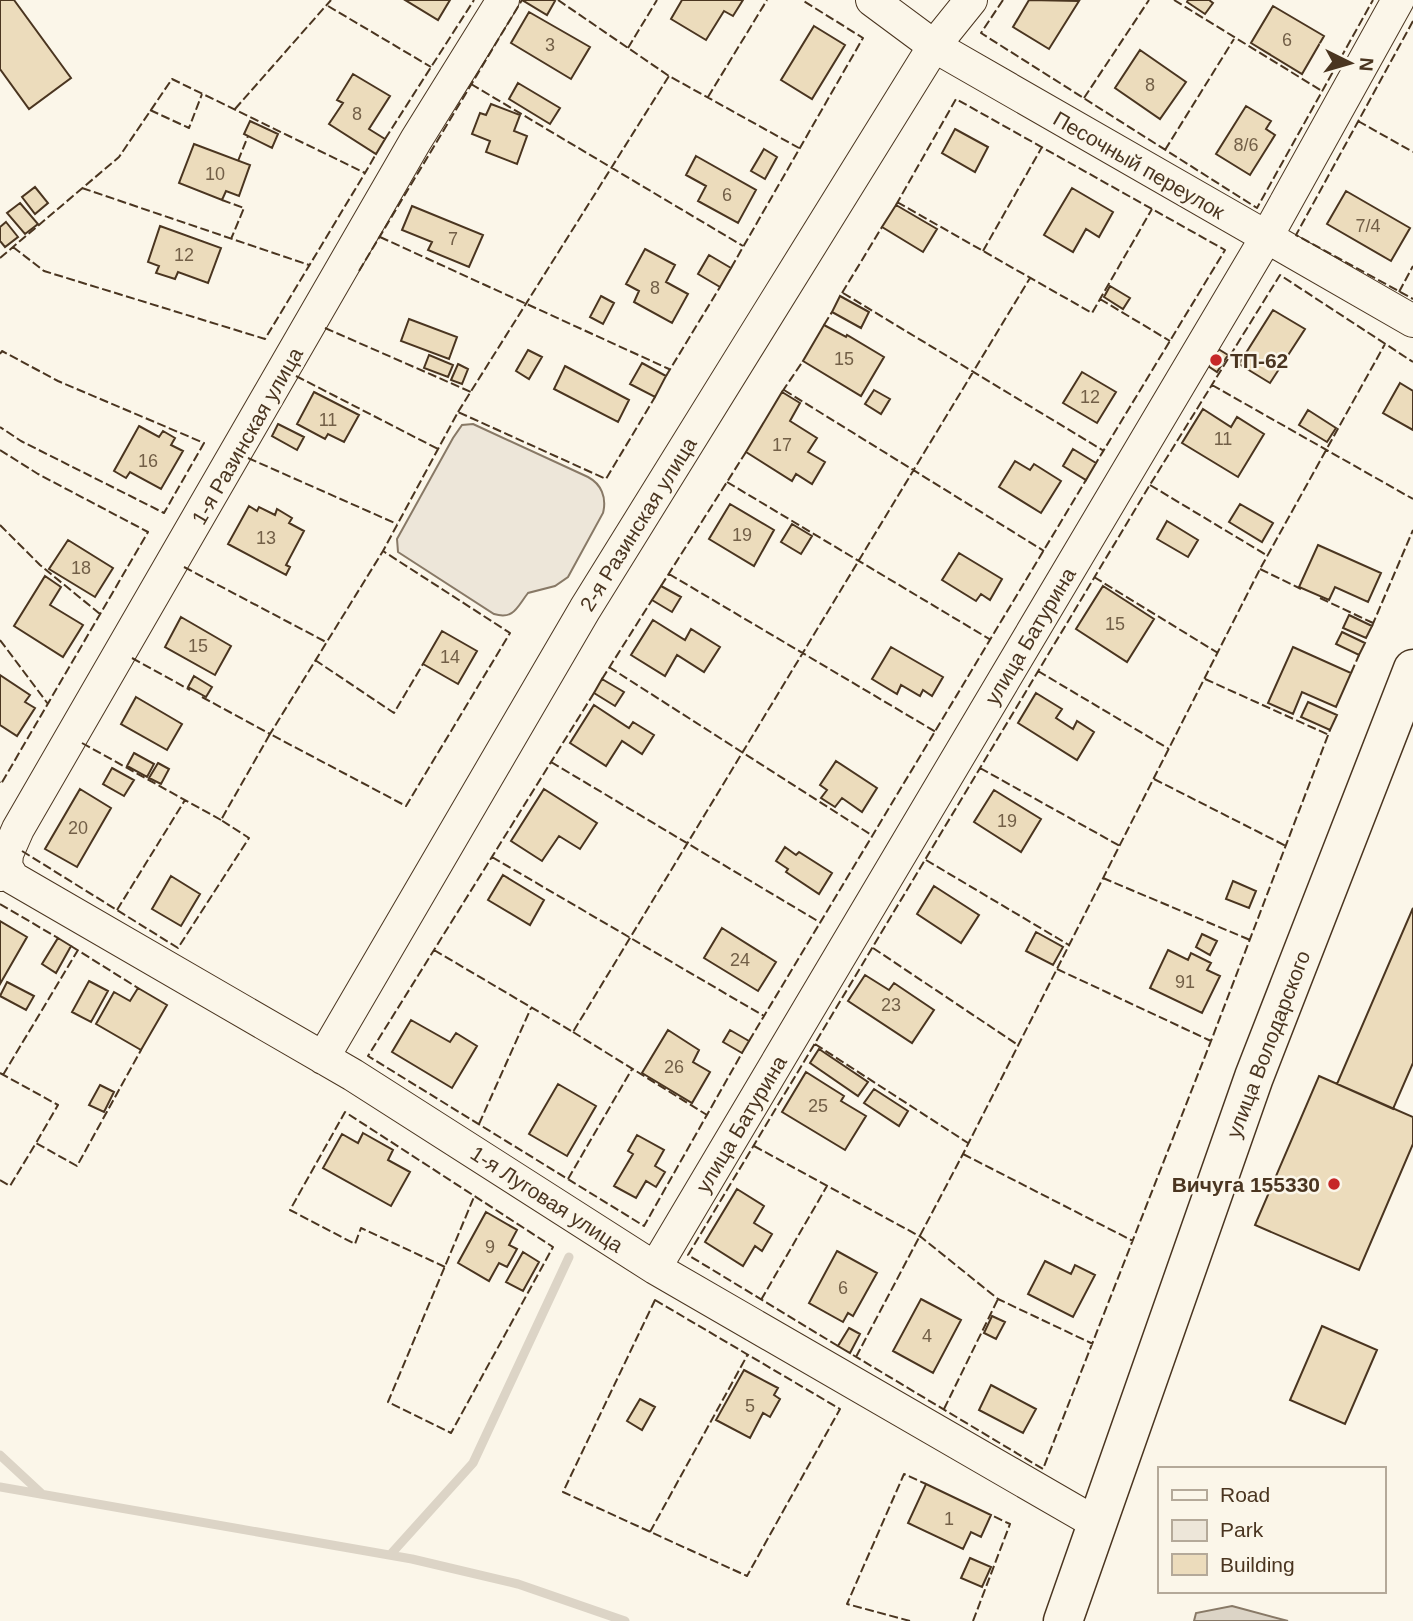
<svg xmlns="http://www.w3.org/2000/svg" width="1413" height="1621" font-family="Helvetica,sans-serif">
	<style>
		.green { fill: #ede6d9; stroke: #887966; stroke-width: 2 }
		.water { fill: #dcd4c6; stroke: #887966; stroke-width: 2 }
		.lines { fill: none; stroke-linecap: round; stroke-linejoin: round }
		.stream { stroke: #dcd4c6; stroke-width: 9 }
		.building { fill: #ecdcbc; stroke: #4a3520; stroke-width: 2 }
		.minor-casing { stroke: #4a3520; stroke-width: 34 }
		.major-casing { stroke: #4a3520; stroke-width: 41 }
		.minor { stroke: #fbf6e9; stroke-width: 32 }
		.major { stroke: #fbf6e9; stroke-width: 38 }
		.fence { stroke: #4a3520; stroke-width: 2; stroke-dasharray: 9 3.5; stroke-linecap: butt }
		.poi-dot { fill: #c62828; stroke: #fbf6e9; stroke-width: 2.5 }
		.labels { text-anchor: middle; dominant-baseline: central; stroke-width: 5; stroke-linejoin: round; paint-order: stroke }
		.number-label { font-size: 18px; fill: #725f47 }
		.street-label { font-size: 21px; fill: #4a3520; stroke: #fbf6e9 }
		.poi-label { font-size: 21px; font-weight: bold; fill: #4a3520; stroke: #fbf6e9; text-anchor: start }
	</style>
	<rect width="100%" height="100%" fill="#fbf6e9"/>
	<!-- green -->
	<path class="green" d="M473,424L588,477C601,484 607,497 603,513L568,577L555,586L528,593C517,607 514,620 494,614L398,552L397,539L453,438L462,425Z"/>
	<!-- water -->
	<path class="water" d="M1232,1606L1288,1621H1194L1196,1613Z"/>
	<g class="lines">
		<!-- stream -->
		<path class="stream" d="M0,1455L42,1494
			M0,1487L412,1559L518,1584L625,1621
			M390,1555L473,1463L569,1257"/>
	</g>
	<!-- building -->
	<path class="building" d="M0,0H14L71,78L29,109L0,69Z
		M405,0H450L438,20Z
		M522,0H553L555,1L547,15Z
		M682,0H743L733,16L724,11L706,40L671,19Z
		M1029,0L1079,1L1049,49L1013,27Z
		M1188,0H1209L1213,3L1205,14L1187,2Z
		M1273,6L1324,36L1302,74L1251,43Z
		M529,12L590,47L571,79L511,43Z
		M814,26L845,45L812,99L781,80Z
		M1140,50L1186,82L1160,119L1115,88Z
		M353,74L390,96L369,129L385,139L376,154L329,124L343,103L337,100Z
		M518,83L560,108L550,124L509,99Z
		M491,104L520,115L514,131L527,136L517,164L486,152L490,141L472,134L480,113L486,115Z
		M1246,106L1271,121L1266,129L1275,135L1250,175L1216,154Z
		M250,121L278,134L272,148L244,134Z
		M955,129L988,147L975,172L942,153Z
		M194,144L250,165L239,196L226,191L222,200L179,183Z
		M764,149L777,157L765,179L751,171Z
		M696,156L756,190L738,223L698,201L706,186L686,175Z
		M35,187L48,203L35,214L22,197Z
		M1072,188L1113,212L1099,237L1086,229L1073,252L1044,235Z
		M1346,191L1410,228L1391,261L1327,224Z
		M20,203L38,224L25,234L7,213Z
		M896,205L937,229L923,252L882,227Z
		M412,206L483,235L469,267L428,250L432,242L402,230Z
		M6,222L18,237L5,247L0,241V227Z
		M160,226L221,248L208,283L178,272L175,279L156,273L159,266L148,262Z
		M645,249L675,265L666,282L688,294L672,323L634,302L639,291L626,284Z
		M709,255L731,268L720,287L698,274Z
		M1110,286L1130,298L1123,309L1104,297Z
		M601,296L614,303L603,324L590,317Z
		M840,296L869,312L861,328L832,312Z
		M1273,310L1305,329L1270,383L1239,364Z
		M409,319L457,337L449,359L401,341Z
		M824,325L846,337L847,335L884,357L861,396L803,361Z
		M1215,347L1228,355L1217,372L1205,364Z
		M528,350L542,357L529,379L516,371Z
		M429,355L453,365L448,377L424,368Z
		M642,363L666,376L655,397L630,384Z
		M458,364L468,369L462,384L451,380Z
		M565,366L629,400L618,422L554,389Z
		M1082,372L1116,392L1097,423L1063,403Z
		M1400,383L1413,391V430L1383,413Z
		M874,390L890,399L881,414L865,404Z
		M314,392L359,415L344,442L328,434L325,439L297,424Z
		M782,392L800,403L790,421L817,438L808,452L825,462L812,484L796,474L792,481L746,452Z
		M1203,409L1231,427L1237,417L1264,434L1238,477L1182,443Z
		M1308,410L1336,428L1327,442L1299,425Z
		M278,424L304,437L297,450L272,436Z
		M139,426L159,437L163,431L175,438L171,445L183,451L161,489L130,472L126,478L114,471Z
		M1073,449L1096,463L1086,480L1063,466Z
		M1015,461L1030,470L1034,464L1061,481L1041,513L999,487Z
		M730,504L774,530L754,566L709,539Z
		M1240,504L1273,523L1262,542L1229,522Z
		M249,506L257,511L259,507L275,515L277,509L292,518L289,523L304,531L286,565L290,567L286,575L228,544Z
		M1167,521L1198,540L1188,557L1157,539Z
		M792,524L812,536L801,554L781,542Z
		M68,540L113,568L95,597L49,569Z
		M1318,545L1381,573L1368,602L1335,587L1329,600L1299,587Z
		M959,553L1002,579L990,600L981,594L976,601L942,580Z
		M45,576L61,587L50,605L83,625L63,657L14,626Z
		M661,586L681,597L672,612L652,600Z
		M1103,586L1154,619L1127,662L1076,629Z
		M1349,615L1372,626L1366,638L1343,628Z
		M181,617L231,646L215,675L165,647Z
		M653,620L685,640L691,629L720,647L704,672L677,655L665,676L631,655Z
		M442,631L477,651L458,684L423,664Z
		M1342,632L1365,643L1359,655L1336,644Z
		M891,647L943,677L932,696L923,690L920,696L901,685L897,694L872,679Z
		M1293,647L1351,673L1336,707L1302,692L1293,714L1268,703Z
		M0,675L30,695L25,702L35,708L17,736L0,725Z
		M194,676L212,687L206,697L188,687Z
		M602,679L624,692L615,706L594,693Z
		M1036,693L1062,709L1056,718L1073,729L1077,721L1094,732L1077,760L1018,723Z
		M136,697L182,724L167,750L121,724Z
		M1308,702L1337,715L1330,730L1301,717Z
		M594,705L629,728L633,722L654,735L642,754L622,741L606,766L570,743Z
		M134,753L154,764L147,777L127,766Z
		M836,761L877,788L862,812L842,798L835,807L821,798L827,790L820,785Z
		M158,763L169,769L161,784L149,778Z
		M112,768L134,780L124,796L103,784Z
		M80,789L111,808L77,867L45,849Z
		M544,789L597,823L580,849L559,836L542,861L511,841Z
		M994,790L1041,819L1021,852L974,822Z
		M785,847L796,855L799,852L832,873L819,894L786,872L788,869L776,861Z
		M503,875L544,900L530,925L488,900Z
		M171,876L200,894L181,926L152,909Z
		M1233,881L1256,891L1249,908L1226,899Z
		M934,886L979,915L961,943L917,914Z
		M1413,908V1063L1393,1109L1337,1084Z
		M0,921L27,937L0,984Z
		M722,928L776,962L758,991L704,958Z
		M1036,932L1063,947L1053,965L1026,951Z
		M1202,934L1217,941L1210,955L1196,947Z
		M58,938L71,946L56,973L42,964Z
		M1168,950L1188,960L1191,953L1211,963L1207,970L1220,976L1202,1013L1150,988Z
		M865,975L889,990L894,983L934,1010L912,1043L848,1001Z
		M89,981L108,991L91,1022L72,1012Z
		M7,982L34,996L26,1010L0,996Z
		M138,988L167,1005L141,1050L96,1024L114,992L130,1001Z
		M411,1020L450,1042L456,1033L477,1046L452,1088L392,1052Z
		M668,1030L699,1050L693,1062L710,1072L692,1103L642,1073Z
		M730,1030L749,1041L742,1053L723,1042Z
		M819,1049L868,1082L858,1096L810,1063Z
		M806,1072L844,1096L841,1101L866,1116L845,1150L782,1112Z
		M1319,1076L1413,1117V1144L1359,1270L1255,1225Z
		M558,1084L596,1106L567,1156L529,1134Z
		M100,1085L114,1092L104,1112L89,1105Z
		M874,1089L908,1111L899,1126L864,1103Z
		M363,1133L393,1150L388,1160L410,1172L391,1206L323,1168L342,1134L358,1143Z
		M637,1135L664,1150L655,1166L665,1172L656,1187L646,1181L636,1198L614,1186L633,1154L628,1151Z
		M737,1189L764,1206L754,1223L772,1234L762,1251L755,1246L743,1266L705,1242Z
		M486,1212L517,1230L509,1245L517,1249L507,1267L499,1263L489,1281L458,1263Z
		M837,1251L877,1273L853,1316L848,1313L843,1322L809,1303Z
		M523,1252L539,1262L523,1291L506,1282Z
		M1045,1261L1071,1274L1075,1265L1095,1275L1073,1317L1028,1294Z
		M921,1299L961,1320L933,1373L893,1351Z
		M992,1316L1005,1322L996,1339L984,1333Z
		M1322,1326L1377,1350L1345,1424L1290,1400Z
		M849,1328L860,1334L850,1353L838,1346Z
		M744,1370L778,1388L774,1395L780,1399L770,1417L763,1413L750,1438L716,1420Z
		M991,1385L1036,1409L1023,1433L979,1410Z
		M640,1399L655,1407L642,1430L627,1421Z
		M926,1484L991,1515L981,1537L971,1532L963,1549L908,1523Z
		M970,1558L991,1567L982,1587L961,1578Z"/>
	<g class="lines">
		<defs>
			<path id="minor" d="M872,0L934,46L1413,321
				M6,866L13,878L353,1075L655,1268L1096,1523
				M0,875L6,866L7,854L18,829L416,140L503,0
				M323,1058L585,609L934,46L971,0
				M655,1268L1266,238L1398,0"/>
			<path id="major" d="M1063,1621L1254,1077L1413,669"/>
		</defs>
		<!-- minor casing -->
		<use href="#minor" class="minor-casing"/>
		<!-- major casing -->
		<use href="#major" class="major-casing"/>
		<!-- minor -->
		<use href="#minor" class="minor"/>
		<!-- major -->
		<use href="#major" class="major"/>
		<!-- fence -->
		<path class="fence" d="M558,0L669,76L799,148
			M1003,0L981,33L1257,208L1373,0
			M1174,0L1322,91
			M328,6L431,67
			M1413,21L1296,235L1413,299
			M628,48L657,0
			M471,84L743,246
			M708,97L767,0
			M1084,98L1149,0
			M235,109L331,0
			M150,110L189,128L202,94
			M1358,121L1413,152
			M385,139L474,0
			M1165,150L1234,39
			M238,161L248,136
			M82,188L309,265
			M222,200L244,208L231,239
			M897,202L1092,313L1152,209
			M896,205L956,99L1225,250L1096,463
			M380,237L669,369
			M13,247L44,271L265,339L365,173
			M983,251L1042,147
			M0,258L119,157L172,79L365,173L376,154
			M731,268L863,38L802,0
			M359,271L522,0
			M1399,292L1413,266
			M842,293L882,227
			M843,293L1104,451
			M1100,299L1170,341
			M824,325L832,312
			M325,328L471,392
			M0,354L2,351L58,381L204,443L164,513L21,441L0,427
			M296,376L438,449
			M666,376L720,287
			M1212,385L1413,499
			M784,390L1044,551
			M782,392L803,361
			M458,412L669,76
			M0,450L38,474L148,532L1,784L0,782
			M248,458L397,524
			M727,482L991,640
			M1150,485L1268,556
			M0,525L40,565L100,614
			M184,567L326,642
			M1260,569L1301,589
			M669,574L936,732
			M1094,577L1218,653
			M661,586L746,452
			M1320,598L1373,623
			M1372,626L1413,530
			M0,640L48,704
			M132,658L190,690
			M315,660L394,713L423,664
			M609,667L873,836
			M1038,671L1169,749
			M1351,673L1359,655
			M602,679L652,600
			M1205,679L1329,735
			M594,693L368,1056L644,1226L742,1053
			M202,697L270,734L383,551
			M82,743L221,820
			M551,762L821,923
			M980,768L1120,846
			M1154,779L1286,846
			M22,851L178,948L249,838L221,820L270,734L406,806L510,633L383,551L458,412L606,479L655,397
			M492,857L764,1016
			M926,860L1069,945
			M1103,878L1250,940
			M0,904L58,938
			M117,910L185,800
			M71,946L138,988
			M873,948L1018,1045
			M434,950L573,1032L1030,278
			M1057,969L1211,1041
			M573,1032L707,1115
			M749,1041L1086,480
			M815,1044L968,1143
			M0,1073L58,1105L36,1143
			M3,1075L78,950
			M479,1124L531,1008
			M754,1146L921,1237L998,1299L1093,1344
			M963,1154L1133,1241
			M568,1179L632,1069
			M0,1180L10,1186L36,1143L77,1166L141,1050
			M445,1267L361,1228L355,1244L290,1210L345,1112L553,1247L451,1433L388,1402L474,1197
			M655,1300L840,1409L747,1576L563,1492Z
			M761,1300L827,1186
			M838,1346L688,1255L1148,488L1280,275L1413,362
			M853,1355L1043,1469L1211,1041L1330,730
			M856,1357L963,1154L1260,569L1385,344
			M944,1409L998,1299
			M650,1532L748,1354
			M910,1621L847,1604L904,1474L926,1484
			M973,1621L1010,1524L991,1515"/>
	</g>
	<!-- markers -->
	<g class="poi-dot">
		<circle cx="1216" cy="360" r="7"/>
		<circle cx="1334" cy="1184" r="7"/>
	</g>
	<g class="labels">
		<!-- number labels -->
		<g class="number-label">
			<text x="1287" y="40">6</text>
			<text x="550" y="45">3</text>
			<text x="1150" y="85">8</text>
			<text x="357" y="114">8</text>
			<text x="1246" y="145">8/6</text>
			<text x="215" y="174">10</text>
			<text x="727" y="195">6</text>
			<text x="1368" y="226">7/4</text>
			<text x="453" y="239">7</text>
			<text x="184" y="255">12</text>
			<text x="655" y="288">8</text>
			<text x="844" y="359">15</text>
			<text x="1090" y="397">12</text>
			<text x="328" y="420">11</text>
			<text x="1223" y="439">11</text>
			<text x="782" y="445">17</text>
			<text x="148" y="461">16</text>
			<text x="742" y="535">19</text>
			<text x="266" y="538">13</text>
			<text x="81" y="568">18</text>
			<text x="1115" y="624">15</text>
			<text x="198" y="646">15</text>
			<text x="450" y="657">14</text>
			<text x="1007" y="821">19</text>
			<text x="78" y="828">20</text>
			<text x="740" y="960">24</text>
			<text x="1185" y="982">91</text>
			<text x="891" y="1005">23</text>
			<text x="674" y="1067">26</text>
			<text x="818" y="1106">25</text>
			<text x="490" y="1247">9</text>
			<text x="843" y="1288">6</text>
			<text x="927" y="1336">4</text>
			<text x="750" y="1406">5</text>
			<text x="949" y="1519">1</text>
		</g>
		<!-- street labels -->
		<g class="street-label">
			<text transform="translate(1139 165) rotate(30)">Песочный переулок</text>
			<text transform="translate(247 436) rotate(-60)">1-я Разинская улица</text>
			<text transform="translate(638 524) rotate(-58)">2-я Разинская улица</text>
			<text transform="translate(1030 636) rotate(-59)">улица Батурина</text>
			<text transform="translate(1268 1044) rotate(-69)">улица Володарского</text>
			<text transform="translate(741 1124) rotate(-59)">улица Батурина</text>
			<text transform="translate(547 1199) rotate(33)">1-я Луговая улица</text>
		</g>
		<!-- poi labels -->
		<g class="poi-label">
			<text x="1230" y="360">ТП-62</text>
			<text x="1320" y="1184" text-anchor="end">Вичуга 155330</text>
		</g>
	</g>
	<!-- legend -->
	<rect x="1158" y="1467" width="228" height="126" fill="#fbf6e9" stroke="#b4a999" stroke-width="2"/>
	<rect x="1172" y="1490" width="35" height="10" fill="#fbf6e9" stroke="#b4a999" stroke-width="2"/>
	<text x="1220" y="1502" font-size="21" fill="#4a3520">Road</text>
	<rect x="1172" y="1520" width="35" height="21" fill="#ede6d9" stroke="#b4a999" stroke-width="2"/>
	<text x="1220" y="1537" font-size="21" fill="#4a3520">Park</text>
	<rect x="1172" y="1554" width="35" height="21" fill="#ecdcbc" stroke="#b4a999" stroke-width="2"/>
	<text x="1220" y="1572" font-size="21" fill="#4a3520">Building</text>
	<!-- north arrow -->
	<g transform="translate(1350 63) rotate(95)" stroke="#fbf6e9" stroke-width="5" paint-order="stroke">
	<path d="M0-5L12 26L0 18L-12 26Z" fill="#4a3520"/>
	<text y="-10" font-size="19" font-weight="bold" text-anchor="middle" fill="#4a3520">N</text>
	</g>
</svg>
